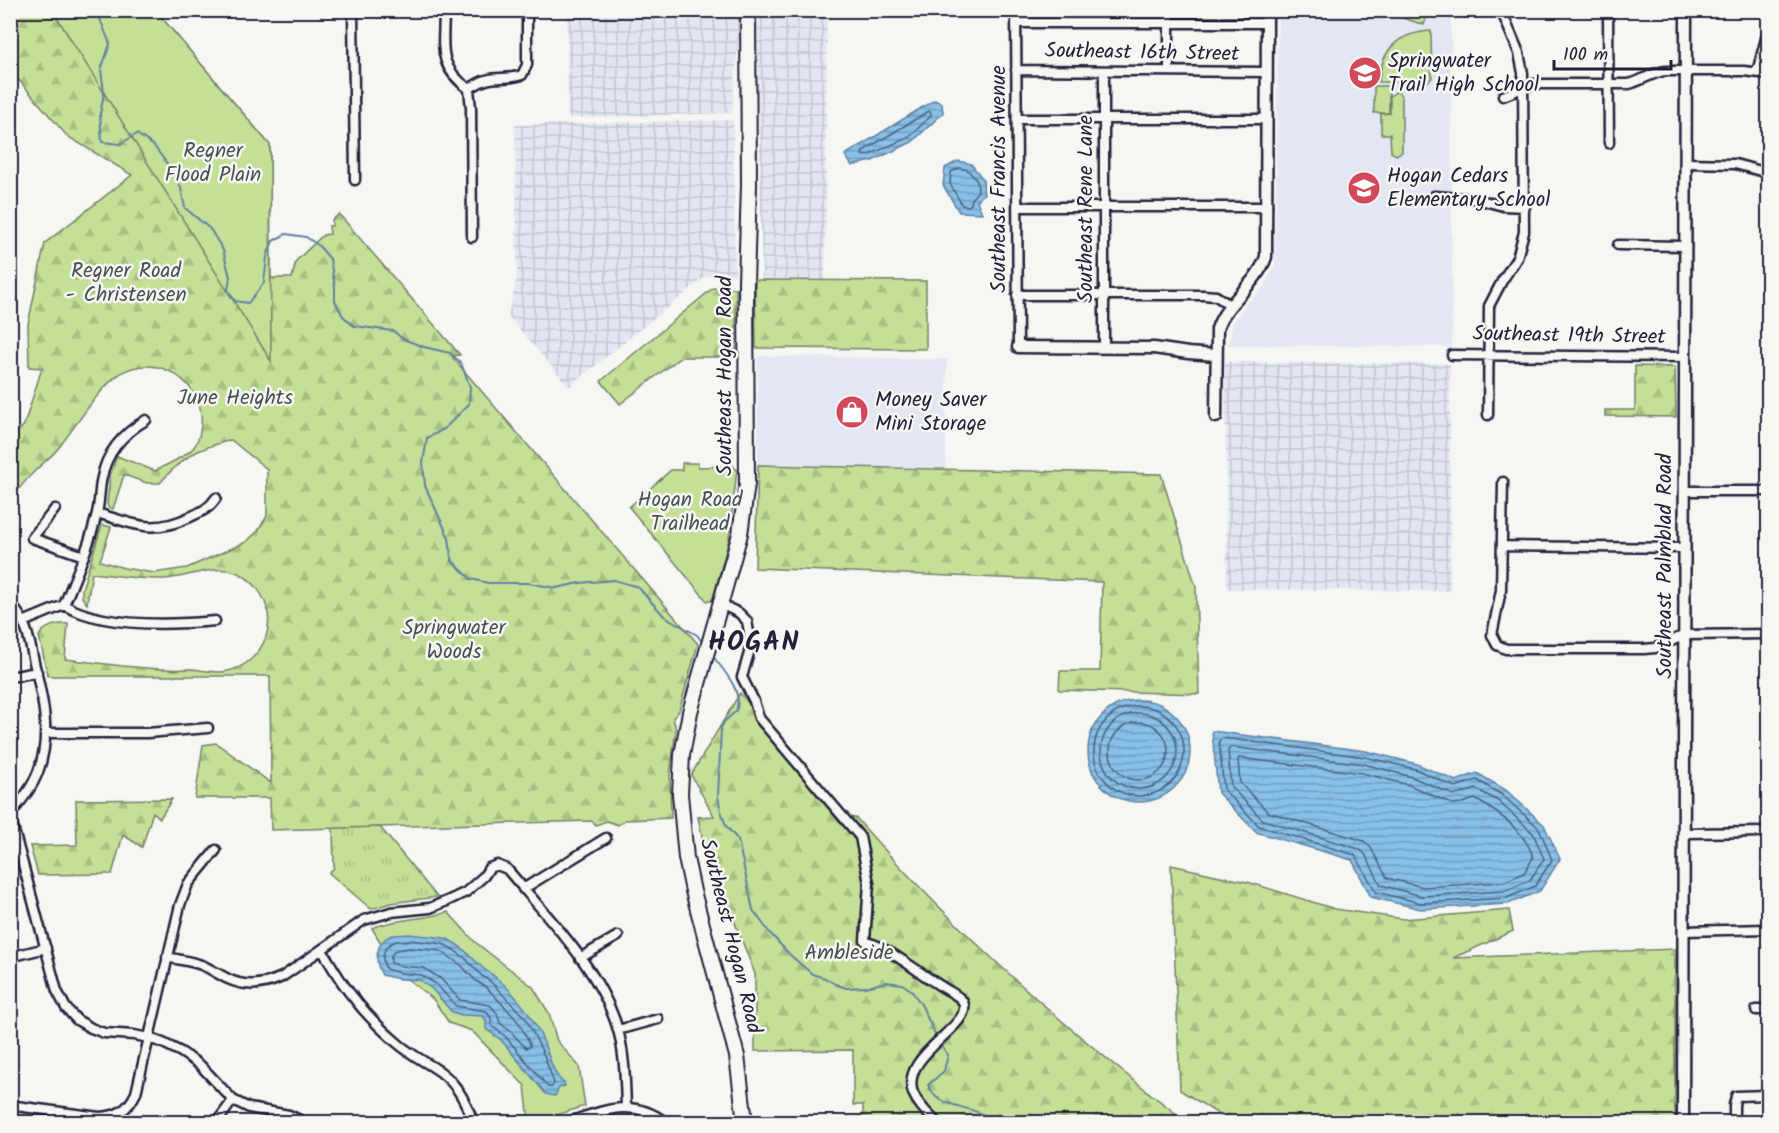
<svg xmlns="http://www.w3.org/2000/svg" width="1779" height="1133" font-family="Kalam,sans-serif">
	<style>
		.built { fill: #e2e7f3 }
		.industrial { fill: url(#industrial-grid) }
		.grass { fill: url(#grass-tufts); stroke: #738068; stroke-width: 1.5 }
		.forest { fill: url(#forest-firs); stroke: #738068; stroke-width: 1.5 }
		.park { fill: #c4df96; stroke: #738068; stroke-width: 1.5 }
		.water { fill: url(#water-rules); stroke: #5f81a2; stroke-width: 1.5 }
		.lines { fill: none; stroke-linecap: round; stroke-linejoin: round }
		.shore { stroke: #4b6180; stroke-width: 1.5 }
		.stream { stroke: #5f81a2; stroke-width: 2 }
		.minor-casing { stroke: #22223b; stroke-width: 13 }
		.tertiary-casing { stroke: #22223b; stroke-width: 15 }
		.primary-casing { stroke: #22223b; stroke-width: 18 }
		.minor { stroke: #f6f6f2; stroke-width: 8 }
		.tertiary { stroke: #f6f6f2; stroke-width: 10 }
		.primary { stroke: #f6f6f2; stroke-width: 14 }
		.labels { text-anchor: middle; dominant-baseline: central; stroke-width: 5; stroke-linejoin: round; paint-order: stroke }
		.street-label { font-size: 21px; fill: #22223b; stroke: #f6f6f2 }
		.poi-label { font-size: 21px; fill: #22223b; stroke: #f6f6f2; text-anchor: start }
		.park-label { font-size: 21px; fill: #4a5152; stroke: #f6f6f2 }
		.district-label { font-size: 27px; font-weight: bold; letter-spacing: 1.5px; fill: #22223b; stroke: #f6f6f2 }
	</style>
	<defs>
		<pattern id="industrial-grid" width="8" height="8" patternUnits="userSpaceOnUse" patternTransform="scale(1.5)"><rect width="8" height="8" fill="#e2e7f3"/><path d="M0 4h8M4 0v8" fill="none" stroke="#c2c6d1"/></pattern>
		<pattern id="grass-tufts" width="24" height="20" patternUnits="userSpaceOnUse" patternTransform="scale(1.5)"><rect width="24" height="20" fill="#c4df96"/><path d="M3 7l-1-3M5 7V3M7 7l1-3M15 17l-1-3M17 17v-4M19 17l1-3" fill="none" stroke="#a8bf82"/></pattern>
		<pattern id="forest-firs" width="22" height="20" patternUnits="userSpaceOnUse" patternTransform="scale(1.5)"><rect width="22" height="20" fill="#c4df96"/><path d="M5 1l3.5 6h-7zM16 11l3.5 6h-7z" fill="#a8bf82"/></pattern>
		<pattern id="water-rules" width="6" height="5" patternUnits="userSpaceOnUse" patternTransform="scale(1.5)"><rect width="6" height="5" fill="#88c0e7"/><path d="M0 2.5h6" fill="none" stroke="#6f9cbc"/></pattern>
	</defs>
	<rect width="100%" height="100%" fill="#f6f6f2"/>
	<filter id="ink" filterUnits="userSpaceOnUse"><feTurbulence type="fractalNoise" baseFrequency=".0167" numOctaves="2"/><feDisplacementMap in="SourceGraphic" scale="12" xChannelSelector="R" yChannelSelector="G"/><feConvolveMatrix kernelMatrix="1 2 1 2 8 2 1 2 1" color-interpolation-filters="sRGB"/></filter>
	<g filter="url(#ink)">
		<!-- built -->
		<path class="built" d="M1278,11H1451L1452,347L1228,345L1233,324L1238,315L1244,306L1265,286L1275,265Z
			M758,356L947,359L946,468L758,465Z"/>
		<!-- industrial -->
		<path class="industrial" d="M567,11H740V24L732,113L568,118Z
			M757,11H827L825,280L762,279Z
			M733,120L735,275L705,277L569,387L508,316L517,277L515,125Z
			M1225,362L1450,364V591L1227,589Z"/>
		<!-- grass -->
		<path class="grass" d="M380,827L437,897L391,903L371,909L329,873L334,868L333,828Z"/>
		<!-- forest -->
		<path class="forest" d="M10,11H156L270,145L271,278H292L296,261L323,235L330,234L329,226H332V220L339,214L460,355L452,356L454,359L698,644L679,711L673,718L676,729L670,775L671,818L625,820L618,825L607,821L596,825L592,821L271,830L270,798H195L203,745L216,743L271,783L270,676H48L39,636C44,626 58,623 68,624L65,659C98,663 131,668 164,669C173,670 183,669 192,669C204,670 216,674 228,671C254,665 272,640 268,613C265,595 253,579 236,572C212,564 188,578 164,579C141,580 115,575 92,573L87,604L82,597V589L101,528L103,525L111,527L100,561L124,568L154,573L187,568L246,542L258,531L267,516V469L231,440C197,449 183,456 160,483H147L124,475L113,509L108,507L107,504L110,476L117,456L155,471C165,465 186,457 194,447C198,442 200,433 201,426C206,384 158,351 121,373C100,386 76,426 60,446C53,456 42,463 34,472C25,480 18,490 11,500V439L24,425L42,368L29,367L28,324L45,243L132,175L67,136L11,71Z
			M755,280L926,281V349L756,348Z
			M713,288H736V357H681L620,404L601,381Z
			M1635,366L1675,367L1676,417L1605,416V410H1635Z
			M758,465L1161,474L1196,587L1199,694L1059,690L1060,671H1100L1102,582L755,568Z
			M740,693L846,817L856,818C955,931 1067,1031 1187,1122H863V1105H853V1050L755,1051V974L703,841L698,817L714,816L691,775Z
			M172,799L160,818L153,812L142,847L123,835L112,874L38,875L30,846L77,845L76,800Z
			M1171,865L1251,883L1335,909L1404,919L1509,910L1513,931L1453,958L1675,949V1122H1231L1180,1090Z"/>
		<!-- park -->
		<path class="park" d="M53,11H156L270,145L271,361Z
			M1395,11H1415L1427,15L1424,25L1394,15Z
			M1431,31L1432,78L1426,83L1379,82C1381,49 1398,33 1431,31Z
			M1374,86H1389V113H1374Z
			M1396,92L1399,93L1402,97V152L1396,155L1391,152L1390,134H1381V114L1390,113V96Z
			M682,463H698V467L733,466L737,470L729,539L713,598L711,601H707L629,507L671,470H682Z
			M448,912L475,942L533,987L549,1013L557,1041L579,1066L585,1106L535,1122H529L525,1086L472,1031L449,1023L433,999L397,971L372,928C396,918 423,920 448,912Z"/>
		<!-- water -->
		<path class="water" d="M934,100L942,103L943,113L912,142L872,161L852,166L845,155Z
			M958,161L971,164L983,179L984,194L977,201L982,213L959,212L943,185L945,168Z
			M1088 751a51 51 0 1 1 102 0a51 51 0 1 1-102 0Z
			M1212,731L1366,751L1417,764L1456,781L1477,773L1506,790L1544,825L1560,859L1540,891L1508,904L1421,909L1371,897L1352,860L1256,832L1218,793Z
			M410,934C420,936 439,936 447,939C462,946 471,957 483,968C486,972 491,973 494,976C514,992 532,1015 542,1038C547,1049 554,1078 564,1083L565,1086L559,1088L555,1096L546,1094L501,1040L486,1029V1020L483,1016L462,1015L452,1012L432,989L419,980L399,979L382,975C375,963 374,943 390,936C396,934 405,935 410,934Z"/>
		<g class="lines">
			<!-- shore -->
			<path class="shore" d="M929,111L931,113V116L909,137L869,155L865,156L862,155L863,151Z
				M959,168L968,170L977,181L978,191L972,198L971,204L969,206L962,205L950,184L951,172Z
				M1094 751a45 45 0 1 1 90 0a45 45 0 1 1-90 0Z
				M1101 751a38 38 0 1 1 76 0a38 38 0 1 1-76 0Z
				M1110 751a29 29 0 1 1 58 0a29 29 0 1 1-58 0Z
				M1223,738L1365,757L1415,769L1455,787L1477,780L1502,795L1539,828L1552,860L1535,886L1507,898L1421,903L1376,892L1355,855L1259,826L1224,790L1219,741Z
				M1231,747L1364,764L1412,777L1454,795L1460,794L1476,789L1498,801L1533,833L1544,859L1530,880L1505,891L1422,896L1381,885L1365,854L1359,849L1263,820L1231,787L1228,750Z
				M1239,758L1362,773L1409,785L1452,804L1462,803L1475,799C1498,812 1527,832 1533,858L1524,873L1503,882L1423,887L1387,878L1371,848L1364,841L1268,812L1240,783L1238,760Z
				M410,940L443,944L454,950L466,959L482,976L490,981L526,1019L544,1055L554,1083L552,1087H548L505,1036L492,1026L491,1018L486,1011L456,1006L436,984L421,975L400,973L386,969C381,960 382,946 394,942C398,940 405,941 410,940Z
				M410,948L441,951L461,965L476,981L486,987L508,1010L519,1023L530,1044V1047L526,1048L510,1031L500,1023L497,1013L490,1005L460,1000L441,979L424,968L401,966L391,963C389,949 399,949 410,948Z"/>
			<!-- stream -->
			<path class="stream" d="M95,10L100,19L110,44L101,70L104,93L100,114L102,142L120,144L137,134L154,146L173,172L181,188L185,208L210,229L223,250L230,277L228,290L235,301L248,303L264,283L267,256L273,241L286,234L306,237L318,245L330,259L335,287V301L343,316L354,326L393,331L403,339L424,347L450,353L461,363L470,387L469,404L444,429L427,438L423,463L425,486L449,538L452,561L471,579L488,583H528L556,588L580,583L614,580L638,587L664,616L697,635L703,643
				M712,655C723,670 744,691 736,711L724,722L721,728L718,797L721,811L726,826L738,840L753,910L769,932L789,954L812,974L825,978L835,984L846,988L866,987L886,982L902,984L911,990L922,1006L937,1039
				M940,1044L948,1055L944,1071L928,1085C930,1088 933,1094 936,1097C947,1107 982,1108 993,1122"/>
			<defs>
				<path id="minor" d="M353,10L355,180
					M444,10C444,47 436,65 469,89L471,108L472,237
					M1016,10L1018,347
					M1169,10V71
					M1016,23H1267
					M1016,70L1267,72
					M1757,72L1768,31
					M469,89C493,72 499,82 522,75L527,65V10
					M1503,96L1533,84H1629C1642,81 1652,72 1666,71H1744L1768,74
					M1017,119H1267
					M1609,143L1608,15L1610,10
					M1686,163L1735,164L1768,173
					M1434,196L1477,199L1503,206L1525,207
					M1017,207H1267
					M1618,245L1686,246
					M1017,295H1204L1216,296L1230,305
					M1104,347V71
					M1452,355L1685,357
					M1488,415L1489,306L1502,281L1517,258L1524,232L1523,73L1519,53L1501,10
					M1503,482L1501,590L1492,635L1497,645L1506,649H1644L1655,648L1685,635L1768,634
					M1685,491H1768
					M55,509L32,538L84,556
					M97,513C135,524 151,535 190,517C201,512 209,509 216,498
					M1502,546L1685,548
					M10,602C15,609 20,615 23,622C29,634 31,649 34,662C43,699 52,735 38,772C32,788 21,801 10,815
					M720,604L739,613L747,621L750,638L749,653L742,677L754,701L759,718L860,837L869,883L865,941C871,944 877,945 882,948C904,959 923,976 944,988C950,992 960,996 963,1002C975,1026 899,1054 913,1093C918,1105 928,1114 936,1122
					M64,605C103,628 171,625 215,621
					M23,622L64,605C76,575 90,545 97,513C100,501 99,489 102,477C107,451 124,433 146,420
					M10,677L37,672
					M46,733H147L208,728
					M10,816L57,991L66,1008L77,1020L91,1028L104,1033L134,1035L149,1038L163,1043L181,1052L200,1065L233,1100L249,1108L289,1115L304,1122
					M1684,833L1768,832
					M523,889L606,838
					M1684,931L1768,929
					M322,950C332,966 341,983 353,997C365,1013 380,1028 395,1041C407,1052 420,1059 433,1067C455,1080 465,1099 473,1122
					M10,957L46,948
					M167,957C179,960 192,961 204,966C212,970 220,975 228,979C247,988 265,985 282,977L364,920L391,912L430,908L447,901L466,892L484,876L489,868L497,865L507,869C547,917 600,968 618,1030C625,1055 625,1081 626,1107
					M580,958L618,936
					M1756,1010H1768
					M618,1030L658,1019
					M10,1108L16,1106L99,1117C118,1116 128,1110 136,1093L180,905L188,884L216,850
					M217,1122L233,1100
					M568,1122C603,1111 632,1097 665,1122
					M1734,1122V1105L1736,1096L1768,1095"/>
				<path id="tertiary" d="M1018,347L1154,348L1188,353L1216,355
					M1216,417L1217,329C1226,301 1256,286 1266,257L1267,10
					M1683,1122L1686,10"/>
				<path id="primary" d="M745,1122L737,1056L693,891L686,858L680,794L682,755L690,712L740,534L747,484L746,283L749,185L748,10"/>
			</defs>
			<!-- minor casing -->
			<use href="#minor" class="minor-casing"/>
			<!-- tertiary casing -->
			<use href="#tertiary" class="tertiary-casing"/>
			<!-- primary casing -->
			<use href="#primary" class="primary-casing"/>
			<!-- minor -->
			<use href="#minor" class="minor"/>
			<!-- tertiary -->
			<use href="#tertiary" class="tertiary"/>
			<!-- primary -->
			<use href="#primary" class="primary"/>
		</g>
	</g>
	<!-- icons -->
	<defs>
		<symbol id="school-disc" viewBox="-11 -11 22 22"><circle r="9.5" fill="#d1495b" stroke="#f6f6f2"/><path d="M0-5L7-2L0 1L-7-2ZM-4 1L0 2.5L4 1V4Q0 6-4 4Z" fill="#fff"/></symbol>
		<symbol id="shop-disc" viewBox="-11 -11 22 22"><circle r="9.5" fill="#d1495b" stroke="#f6f6f2"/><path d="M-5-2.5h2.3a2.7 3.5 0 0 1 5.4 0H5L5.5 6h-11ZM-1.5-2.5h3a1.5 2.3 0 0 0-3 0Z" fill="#fff"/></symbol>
	</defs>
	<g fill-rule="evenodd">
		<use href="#school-disc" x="1346" y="54" width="38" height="38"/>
		<use href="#school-disc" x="1345" y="169" width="38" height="38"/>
		<use href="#shop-disc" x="833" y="393" width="38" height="38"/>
	</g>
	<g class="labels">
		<!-- street labels -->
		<g class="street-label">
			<text transform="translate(1142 53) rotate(1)">Southeast 16th Street</text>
			<text transform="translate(999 179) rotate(-90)">Southeast Francis Avenue</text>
			<text transform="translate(1086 209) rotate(-90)">Southeast Rene Lane</text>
			<text transform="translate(1569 336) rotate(1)">Southeast 19th Street</text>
			<text transform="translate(725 376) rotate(-90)">Southeast Hogan Road</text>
			<text transform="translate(1665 566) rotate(-90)">Southeast Palmblad Road</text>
			<text transform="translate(730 936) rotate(76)">Southeast Hogan Road</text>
		</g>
		<!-- poi labels -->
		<g class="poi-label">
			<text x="1388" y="61">Springwater<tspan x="1388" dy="24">Trail High School</tspan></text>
			<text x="1387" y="176">Hogan Cedars<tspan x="1387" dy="24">Elementary School</tspan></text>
			<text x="875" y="400">Money Saver<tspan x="875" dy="24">Mini Storage</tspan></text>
		</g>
		<!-- park labels -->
		<g class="park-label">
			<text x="213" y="151">Regner<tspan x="213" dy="24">Flood Plain</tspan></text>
			<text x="126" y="271">Regner Road<tspan x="126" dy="24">- Christensen</tspan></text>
			<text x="235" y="398">June Heights</text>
			<text x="690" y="500">Hogan Road<tspan x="690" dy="24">Trailhead</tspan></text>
			<text x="454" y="628">Springwater<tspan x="454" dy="24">Woods</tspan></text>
			<text x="849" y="953">Ambleside</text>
		</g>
		<!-- district labels -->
		<g class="district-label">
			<text x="754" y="642">HOGAN</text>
		</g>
	</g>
	<!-- margin -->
	<rect width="1779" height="1133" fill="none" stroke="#f6f6f2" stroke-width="36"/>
	<rect x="18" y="18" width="1743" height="1097" fill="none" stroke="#22223b" stroke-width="2" filter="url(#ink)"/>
	<!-- scale -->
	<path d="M1554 60v9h117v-9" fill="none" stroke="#22223b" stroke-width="3"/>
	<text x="1563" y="60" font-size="18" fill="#22223b" stroke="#f6f6f2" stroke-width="4.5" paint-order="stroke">100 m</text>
</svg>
